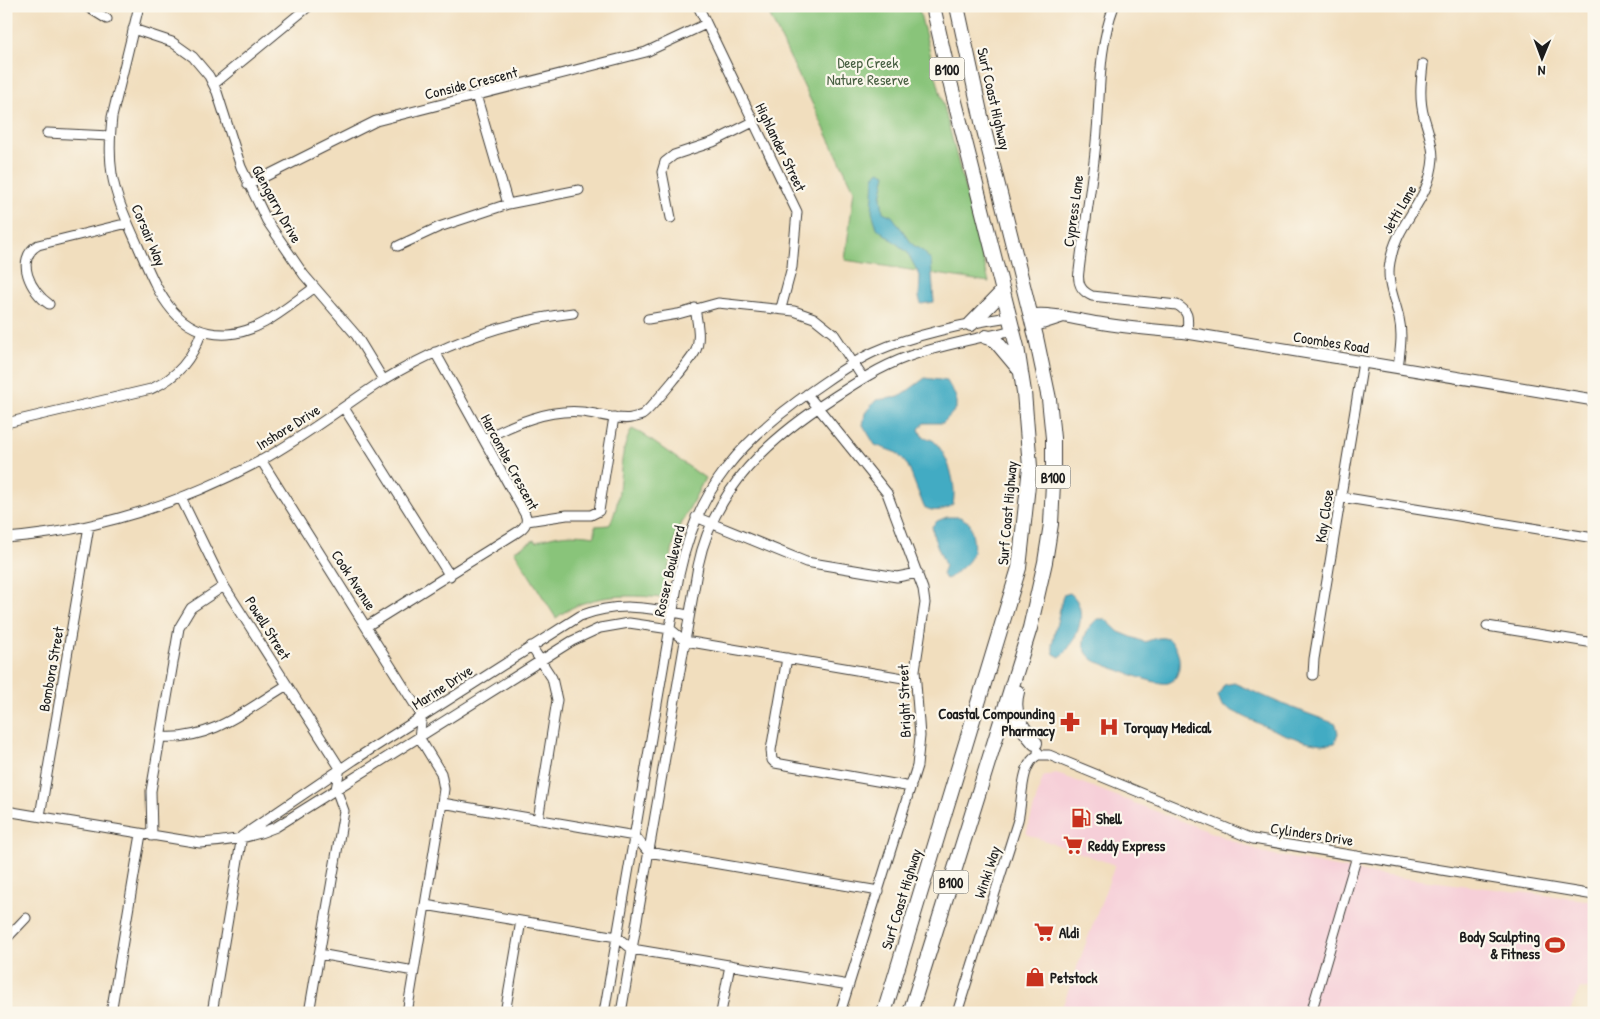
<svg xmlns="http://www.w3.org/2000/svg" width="1600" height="1019" font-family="'Patrick Hand',sans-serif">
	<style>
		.built { fill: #f6cfd8 }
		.green { fill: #89c47a; stroke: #52704b }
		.water { fill: #43abc3; stroke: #306470 }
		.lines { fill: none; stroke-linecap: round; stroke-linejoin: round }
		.minor-casing { stroke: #3c3934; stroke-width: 11 }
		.tertiary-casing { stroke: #3c3934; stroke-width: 13 }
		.primary-casing { stroke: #3c3934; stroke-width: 16 }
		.minor { stroke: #fff; stroke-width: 9 }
		.tertiary { stroke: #fff; stroke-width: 11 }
		.primary { stroke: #fff; stroke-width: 14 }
		.labels { text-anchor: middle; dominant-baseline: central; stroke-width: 4.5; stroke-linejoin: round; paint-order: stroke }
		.shield { fill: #fbf7ec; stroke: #5f5e5a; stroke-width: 1 }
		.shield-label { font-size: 14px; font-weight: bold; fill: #1c1c1c }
		.park-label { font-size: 15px; fill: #485f42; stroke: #fbf7ec }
		.street-label { font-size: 15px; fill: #1c1c1c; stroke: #fbf7ec }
		.poi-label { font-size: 15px; font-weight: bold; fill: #1c1c1c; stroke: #fbf7ec; text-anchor: start }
	</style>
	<rect width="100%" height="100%" fill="#fbf7ec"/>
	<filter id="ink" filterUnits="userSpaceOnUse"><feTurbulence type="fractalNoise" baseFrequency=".02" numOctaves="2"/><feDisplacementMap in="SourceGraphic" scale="10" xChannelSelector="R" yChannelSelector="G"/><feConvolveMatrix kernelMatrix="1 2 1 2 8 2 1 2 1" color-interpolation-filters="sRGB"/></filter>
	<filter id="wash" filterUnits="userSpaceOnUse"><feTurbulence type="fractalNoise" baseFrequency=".0096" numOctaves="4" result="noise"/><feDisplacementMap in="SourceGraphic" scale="20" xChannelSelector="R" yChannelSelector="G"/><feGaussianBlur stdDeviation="1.12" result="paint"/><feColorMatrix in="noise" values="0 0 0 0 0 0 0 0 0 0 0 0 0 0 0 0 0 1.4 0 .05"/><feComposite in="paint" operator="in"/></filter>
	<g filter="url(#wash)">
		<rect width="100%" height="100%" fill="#f1debe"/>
		<!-- built -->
		<path class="built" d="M1056,773L1265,853L1372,874L1594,901V989L1580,988L1569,1013H1060L1115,865L1026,834L1043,777Z"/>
		<!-- green -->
		<path class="green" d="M765,6H918L989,282L845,260L854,190Z
			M632,429L642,434L705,478L676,534L662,598C626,594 586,594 556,618L514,551L534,540L536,542C556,533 574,533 595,536V526L609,525C626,496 614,460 632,429Z"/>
		<!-- water -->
		<path class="water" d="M879,171L886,174L881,197L883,212L892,216L913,245L924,252L931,261L934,302L921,304L919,298L920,276L907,252L877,228L872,212L874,177Z
			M925,378L947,381L956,397V409L943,423H924L919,429L922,436C926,438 933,439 936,443C949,458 957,485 953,504C943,511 935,513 924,507L908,466L897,453L875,445L863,425L865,413L876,400L899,397Z
			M947,517H960L970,523C974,545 979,555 959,570C954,573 952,578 946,579L942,575L945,565L934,538L932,526L937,521Z
			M1070,593C1091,609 1077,643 1060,657L1054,654L1052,645L1063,595Z
			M1097,619H1105L1119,632L1144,642C1149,641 1154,638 1159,638C1182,634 1186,679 1168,683C1156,686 1108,666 1095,661C1077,649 1083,632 1097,619Z
			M1234,683L1282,704L1336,724L1338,733L1335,743C1307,750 1248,718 1222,706L1218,696L1224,685Z"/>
	</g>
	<g filter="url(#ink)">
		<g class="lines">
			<defs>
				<path id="minor" d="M86,6L107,19
					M139,6L112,117C110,136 109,155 112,174C116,199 128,223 138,246C156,287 173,337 228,334C261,332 288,306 314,288
					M698,6L797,212L792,267L781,308
					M1114,6C1097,51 1101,95 1096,142C1092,185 1084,228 1079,271C1077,284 1081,291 1092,296L1177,305C1190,312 1188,319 1187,333
					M133,29L172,42L193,57L209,76L217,92L241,167L267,221L304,275L356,335L384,381
					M214,84L309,6
					M476,95L508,204L579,190
					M47,133L110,136
					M248,185L376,121L646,52L706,24
					M671,218L662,172L665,162L674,155L713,142L753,122
					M398,246L439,227L508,204
					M49,304C31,292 14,259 38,245L128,223
					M648,319L678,314L718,303L794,311L814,318L834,334L863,378
					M1398,368C1400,351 1403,335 1399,318C1395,299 1386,283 1390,262C1397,220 1430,203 1433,158C1433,143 1428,131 1424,117C1419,99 1421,82 1423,64
					M807,394L887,493L923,589L925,603L915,670L920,736L917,766L840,1013
					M344,408L450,576
					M6,423L151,389C178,377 192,359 202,331
					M484,439C514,424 547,409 582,412C595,413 620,421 631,418C635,417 640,416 642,415C649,411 693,358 696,350C701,338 697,321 695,308
					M261,460L422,716L419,737L441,773L444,789L442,803L407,1013
					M1341,497L1594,538
					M181,498L224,586L340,768L336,789L344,811L309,1013
					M696,517L806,562L897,577L918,573
					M527,521L567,515H591L599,511L614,417
					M6,538C97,531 182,503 262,460C304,437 342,407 382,381C441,345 505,321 573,313
					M367,626L516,533C524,528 529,523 525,514L435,352
					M1487,626L1594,643
					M531,646L552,678L557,700L538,820
					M787,658L771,750L772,760L775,763L911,787
					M1313,675L1314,659L1363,362
					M161,737C211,741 246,710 287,685
					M1038,755H1049L1253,839L1594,895
					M442,803L635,836L648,852L879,891
					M6,811L200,843C225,842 253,837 276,827L572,641L600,628L629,623L670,629L685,641L915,680
					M40,816L89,526
					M152,836L151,791L179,628L191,608L224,586
					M242,836L354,760L580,616C620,601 649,608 689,615
					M425,905L617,937L632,949L849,985
					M6,939L26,918
					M319,954L414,971
					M111,1013L141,834
					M212,1013L242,836
					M505,1013L521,921
					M604,1013L679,575C697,488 742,439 813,390C832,377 852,362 874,352C912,335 968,323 1009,317
					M621,1013L698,566C714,488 770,438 834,397C857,382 880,367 907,357C941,345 977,339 1013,330
					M721,1013L730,965
					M957,1013L1018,820C1023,801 1020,764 1038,755V752
					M1311,1013L1357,856"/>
				<path id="tertiary" d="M1030,315C1053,312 1076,320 1099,323C1128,328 1157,330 1187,333L1594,400
					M1034,326L1062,317"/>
				<path id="primary" d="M971,324L1003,291
					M986,337L994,339L1020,370
					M1017,692C1011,714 1021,727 1035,743
					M884,1013L1019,568L1030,467L1024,392L1017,347L951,86L933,6
					M910,1013L1030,628L1045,562L1051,524L1053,483V438L1049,399L1036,337L983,126L957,6"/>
			</defs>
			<!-- minor casing -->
			<use href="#minor" class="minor-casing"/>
			<!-- tertiary casing -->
			<use href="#tertiary" class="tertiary-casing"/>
			<!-- primary casing -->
			<use href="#primary" class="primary-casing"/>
			<!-- minor -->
			<use href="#minor" class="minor"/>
			<!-- tertiary -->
			<use href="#tertiary" class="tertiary"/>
			<!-- primary -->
			<use href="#primary" class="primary"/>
		</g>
	</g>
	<!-- icons -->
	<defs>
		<symbol id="pharmacy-bare" viewBox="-9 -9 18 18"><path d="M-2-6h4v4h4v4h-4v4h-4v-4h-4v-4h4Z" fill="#c8321e" stroke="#fbf7ec" stroke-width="2.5" paint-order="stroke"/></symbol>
		<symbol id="hospital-bare" viewBox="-9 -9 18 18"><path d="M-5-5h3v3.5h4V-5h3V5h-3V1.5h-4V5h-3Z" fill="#c8321e" stroke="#fbf7ec" stroke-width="2.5" paint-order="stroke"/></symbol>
		<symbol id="fuel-bare" viewBox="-9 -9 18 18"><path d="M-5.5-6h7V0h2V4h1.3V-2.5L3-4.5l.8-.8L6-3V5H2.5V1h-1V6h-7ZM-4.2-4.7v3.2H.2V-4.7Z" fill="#c8321e" stroke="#fbf7ec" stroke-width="2.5" paint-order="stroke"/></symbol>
		<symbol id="supermarket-bare" viewBox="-9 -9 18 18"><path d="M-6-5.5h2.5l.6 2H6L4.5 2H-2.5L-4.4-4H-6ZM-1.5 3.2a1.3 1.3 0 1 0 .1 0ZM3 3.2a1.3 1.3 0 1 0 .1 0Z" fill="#c8321e" stroke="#fbf7ec" stroke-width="2.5" paint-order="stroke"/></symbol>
		<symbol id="stadium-bare" viewBox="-9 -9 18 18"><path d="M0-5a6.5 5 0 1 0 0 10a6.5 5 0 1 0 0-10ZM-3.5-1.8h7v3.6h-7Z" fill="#c8321e" stroke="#fbf7ec" stroke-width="2.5" paint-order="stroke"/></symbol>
		<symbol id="shop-bare" viewBox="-9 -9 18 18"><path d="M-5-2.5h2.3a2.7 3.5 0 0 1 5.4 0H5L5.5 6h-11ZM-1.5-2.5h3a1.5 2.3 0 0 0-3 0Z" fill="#c8321e" stroke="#fbf7ec" stroke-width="2.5" paint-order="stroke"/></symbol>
	</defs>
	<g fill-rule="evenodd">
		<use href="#pharmacy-bare" x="1056" y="708" width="28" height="28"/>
		<use href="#hospital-bare" x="1095" y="713" width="28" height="28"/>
		<use href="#fuel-bare" x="1067" y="804" width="28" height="28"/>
		<use href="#supermarket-bare" x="1059" y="831" width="28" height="28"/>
		<use href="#supermarket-bare" x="1030" y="918" width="28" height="28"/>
		<use href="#stadium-bare" x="1541" y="931" width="28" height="28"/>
		<use href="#shop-bare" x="1021" y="963" width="28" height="28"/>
	</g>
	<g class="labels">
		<!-- shield labels -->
		<g class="shield">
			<rect x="929.5" y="57.5" width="35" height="23" rx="4"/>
			<rect x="1035.5" y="465.5" width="35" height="23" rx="4"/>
			<rect x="933.5" y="870.5" width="35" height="23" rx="4"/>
		</g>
		<g class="shield-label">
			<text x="947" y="69">B100</text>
			<text x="1053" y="477">B100</text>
			<text x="951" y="882">B100</text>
		</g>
		<!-- park labels -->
		<g class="park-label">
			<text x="868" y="62">Deep Creek<tspan x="868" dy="17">Nature Reserve</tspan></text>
		</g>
		<!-- street labels -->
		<g class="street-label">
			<text transform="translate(471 83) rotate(-14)">Conside Crescent</text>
			<text transform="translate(994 99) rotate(77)">Surf Coast Highway</text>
			<text transform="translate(781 147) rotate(64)">Highlander Street</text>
			<text transform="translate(277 204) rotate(61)">Glengarry Drive</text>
			<text transform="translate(1399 209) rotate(-60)">Jetti Lane</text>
			<text transform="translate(1073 211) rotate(-82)">Cypress Lane</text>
			<text transform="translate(149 235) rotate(67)">Corsair Way</text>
			<text transform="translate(1331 342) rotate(9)">Coombes Road</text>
			<text transform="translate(288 427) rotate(-32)">Inshore Drive</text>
			<text transform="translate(510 462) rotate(62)">Harcombe Crescent</text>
			<text transform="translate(1007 513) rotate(-85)">Surf Coast Highway</text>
			<text transform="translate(1324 516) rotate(-81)">Kay Close</text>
			<text transform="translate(669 571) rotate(-77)">Rosser Boulevard</text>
			<text transform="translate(354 580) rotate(57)">Cook Avenue</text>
			<text transform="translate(268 628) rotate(58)">Powell Street</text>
			<text transform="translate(51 669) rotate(-80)">Bombora Street</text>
			<text transform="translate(442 687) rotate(-33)">Marine Drive</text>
			<text transform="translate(904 701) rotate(-92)">Bright Street</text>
			<text transform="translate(1312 834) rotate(9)">Cylinders Drive</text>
			<text transform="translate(987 872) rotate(-72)">Winki Way</text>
			<text transform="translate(901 899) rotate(-73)">Surf Coast Highway</text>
		</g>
		<!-- poi labels -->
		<g class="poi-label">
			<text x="1055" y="713" text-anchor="end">Coastal Compounding<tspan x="1055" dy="17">Pharmacy</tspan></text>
			<text x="1124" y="727">Torquay Medical</text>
			<text x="1096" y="818">Shell</text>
			<text x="1088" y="845">Reddy Express</text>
			<text x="1059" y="932">Aldi</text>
			<text x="1540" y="936" text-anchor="end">Body Sculpting<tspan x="1540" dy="17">&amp; Fitness</tspan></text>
			<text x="1050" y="977">Petstock</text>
		</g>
	</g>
	<!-- margin -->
	<rect width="1600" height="1019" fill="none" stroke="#fbf7ec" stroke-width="25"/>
	<!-- north arrow -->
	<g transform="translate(1542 58) rotate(181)" stroke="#fbf7ec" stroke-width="4" paint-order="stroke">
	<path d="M0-4L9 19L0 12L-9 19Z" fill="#1c1c1c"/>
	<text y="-8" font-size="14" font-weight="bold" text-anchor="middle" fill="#1c1c1c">N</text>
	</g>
</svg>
